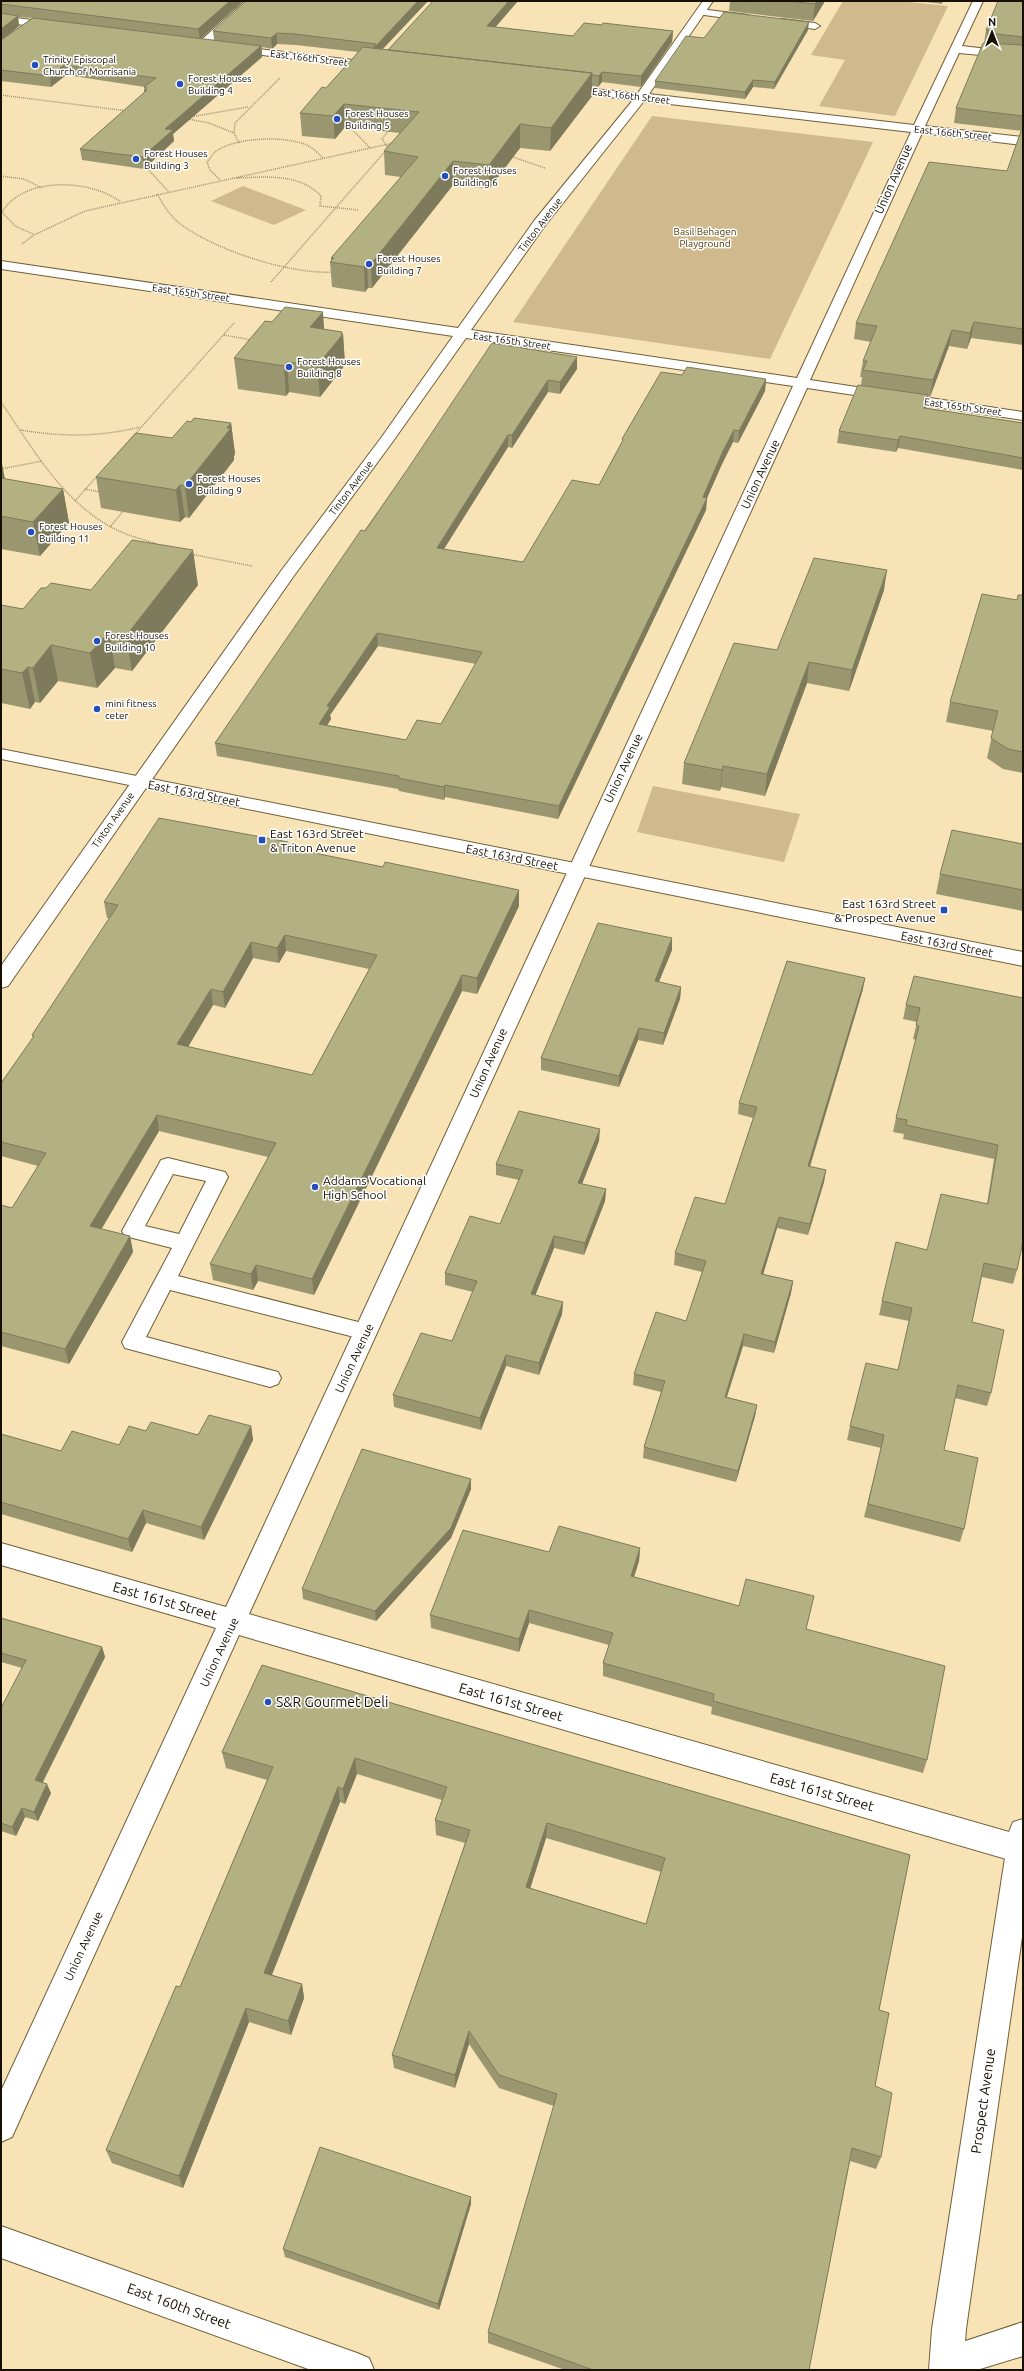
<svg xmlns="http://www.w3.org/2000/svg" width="1024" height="2371" font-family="Ubuntu,sans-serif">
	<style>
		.green { fill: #d0b98c }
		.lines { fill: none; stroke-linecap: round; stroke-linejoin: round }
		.service-casing { stroke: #715e36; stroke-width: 2 }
		.minor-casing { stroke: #715e36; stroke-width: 2 }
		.tertiary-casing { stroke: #715e36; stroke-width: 2 }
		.secondary-casing { stroke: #715e36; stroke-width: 2 }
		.path { stroke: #a29372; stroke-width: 1.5; stroke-dasharray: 1 1; stroke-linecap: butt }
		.service { fill: #fff; fill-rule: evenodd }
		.minor { fill: #fff; fill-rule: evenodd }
		.tertiary { fill: #fff; fill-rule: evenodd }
		.secondary { fill: #fff; fill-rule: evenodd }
		.wall { fill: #9a9770; fill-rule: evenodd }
		.shaded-wall { fill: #7d7b5b }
		.building { fill: #b3b082; stroke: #7d7b5b; fill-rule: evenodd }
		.poi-dot { fill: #254ebd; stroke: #fff; stroke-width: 1.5 }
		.labels { text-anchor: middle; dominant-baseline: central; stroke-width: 3; stroke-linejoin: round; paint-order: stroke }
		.far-street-label { font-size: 10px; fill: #160f02; stroke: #fff }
		.far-poi-label { font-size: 10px; fill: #160f02; stroke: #fff; text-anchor: start }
		.far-park-label { font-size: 10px; fill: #493606; stroke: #fff }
		.street-label { font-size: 12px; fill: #160f02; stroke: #fff }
		.poi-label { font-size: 12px; fill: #160f02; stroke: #fff; text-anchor: start }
		.near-street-label { font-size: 14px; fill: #160f02; stroke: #fff }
		.near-poi-label { font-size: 14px; fill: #160f02; stroke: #fff; text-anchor: start }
	</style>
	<rect width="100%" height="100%" fill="#f8e3b7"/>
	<!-- green -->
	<path class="green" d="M843,1H899L948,6L895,116L819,106L845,60L811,55Z
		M652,116L873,142L770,359L513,322Z
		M243,186L306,210L274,225L211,201Z
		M653,786L800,814L784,862L637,832Z"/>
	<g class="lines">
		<defs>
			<path id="service" d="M700,9L748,15L753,18L748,21L697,14V10Z
				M782,19L815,23L820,26L815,29L779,24V20Z
				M168,1158L225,1172L228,1177L178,1276L366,1324L374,1326L377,1332L374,1338L366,1340L170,1290L146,1337L278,1372L281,1378L278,1384L270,1387L125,1348L122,1342L172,1248L125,1236L122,1231L161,1160ZM173,1174L206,1181L179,1234L145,1226Z"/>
			<path id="minor" d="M245,1H256L206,47H198V43Z
				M703,1H713L649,94L914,125L973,1H983L962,46L1023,53V59L959,53L925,126L1023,137V145L922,133L810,380L1023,412V420L807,388L249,1614L1020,1835L1023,1837V1861L1020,1863L239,1635L12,2137L1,2142V2091L216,1628L1,1565V1543L226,1607L793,386L466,338L391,444L293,577L8,986L1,988V966L281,571L381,438L453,336L1,269V261L458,328L534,221L633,100L562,91L556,88L558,86L638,93ZM644,101L911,132L797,378L471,330L544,227Z
				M1,16L55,23L60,26L55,29L1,22Z
				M232,46L379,63L385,66L379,69L228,51V47Z
				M1,2226L357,2353L369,2358L374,2370H311L1,2258Z"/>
			<path id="tertiary" d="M1023,1819V1930L966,2329L963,2370H929L932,2329L1009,1832L1013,1822Z"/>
			<path id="secondary" d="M1,749L1023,952V966L1,759Z
				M1023,2322V2356L977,2370H933L930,2363L935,2351Z"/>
		</defs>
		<!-- service casing -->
		<use href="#service" class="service-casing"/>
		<!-- minor casing -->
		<use href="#minor" class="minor-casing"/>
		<!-- tertiary casing -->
		<use href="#tertiary" class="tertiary-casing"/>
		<!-- secondary casing -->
		<use href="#secondary" class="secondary-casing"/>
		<!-- path -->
		<path class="path" d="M1,95L127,111
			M190,117L248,107
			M188,119L209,123L234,133
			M349,126L370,148
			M239,143L234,133L235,123L280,78
			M510,156L545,168
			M146,167L169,192
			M1,176L24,179L42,188
			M237,178C267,177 299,173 321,196L320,206L359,210
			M220,180L210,170L207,162C210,159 212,155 215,152C234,137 287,135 309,146C314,149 319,154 323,158
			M157,194C163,204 170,216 179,223C214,250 291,275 334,272
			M33,234L15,226L2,212C24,176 90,179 121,202
			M22,244L34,235L85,211L393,143
			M271,282L388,148L382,139L389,130
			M224,335L252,340
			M1,402C32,447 61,500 111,527C125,535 142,539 157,544
			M21,430C62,437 99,437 140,427
			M111,461L234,323
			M1,469L42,461
			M85,489L100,492
			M75,501L98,475
			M110,527L124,510
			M190,554L252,566"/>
		<!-- service -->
		<use href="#service" class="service"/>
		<!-- minor -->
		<use href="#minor" class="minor"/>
		<!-- tertiary -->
		<use href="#tertiary" class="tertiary"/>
		<!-- secondary -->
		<use href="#secondary" class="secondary"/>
	</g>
	<!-- wall -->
	<path class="wall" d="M1,1H243L201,39L214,40L213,31L246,1H428L383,49L388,50L433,1H518L495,27L573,36L602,25L673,31L672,42L641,87L602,82L598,87L592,86V96L550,151L520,148L489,189L453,185L372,288H368L365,292L332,287L330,262L331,261V258L401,177L385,175L384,151L400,133L345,127L335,139L302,136L300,113L326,88L358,52L296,45L277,44L272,49L262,47V57L173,134L174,141L144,169L82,160L80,149L144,93V90L145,87L66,75L51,87L1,81ZM18,17L32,18L7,36L19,26Z
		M730,1H825L813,21L729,11Z
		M918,1H943L942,4Z
		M1023,1V345L971,338L967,349L949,346L930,397L928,396L926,408L1023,423V470L898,448L896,452L837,443L839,431L861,385L862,377H860L863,361L871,342L854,339L856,323L1007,171L1023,131L954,123L956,108L984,43L986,30Z
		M808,30L774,89L753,87L745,99L655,88V81L704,38Z
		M324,330L342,332V334H343L345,365L320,397L289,392L286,396L238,389L234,358Z
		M577,357V369L560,394L548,392L512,448L508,447L444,549L523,562L599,485L622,442V439L682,375L766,379L765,391L738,443L733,442L722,464L707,498L706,510L558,819L445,797L444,800L399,791L398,789L217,756L215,743L407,470ZM378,646L476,664L441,724L406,740L327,725L331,719L330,715Z
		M191,422L231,423L235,454L234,456V460L189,518L185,517L180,522L101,508L96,477L172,438Z
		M1,459L5,479L63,489L69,523L40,556L1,549Z
		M198,585L132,671L115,668L97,688L58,681L40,703L35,702L30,709L1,703V605L23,609L46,588L91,590Z
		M884,590L849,691L807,683L765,796L721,787L720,791L682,784L684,763L777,650Z
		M1023,595V773L1003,769L987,758L993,731L946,722L950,702L1017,600Z
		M1023,844V911L936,894L940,874Z
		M289,848L383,867L519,890V906L477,994L462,991L314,1295L258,1281L253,1290L213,1280L210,1264L268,1157L159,1131L101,1229L130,1236L133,1252L69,1364L1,1346V1205L12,1208L38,1166L1,1156V1083L33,1038L32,1035L110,918H107L104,902ZM286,951L369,969L312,1075L188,1047L213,1005L225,1008L253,958L279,963Z
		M672,938V950L659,982L681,987L680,999L663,1045L638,1040L619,1087L541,1070V1058Z
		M863,989L810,1167L826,1170L824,1182L808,1235L777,1228L763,1274L793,1281L791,1293L774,1353L743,1346L727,1397L757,1405L755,1416L736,1482L643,1458L644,1447L661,1392L633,1385L634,1374L686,1321L702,1272L674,1265L675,1253L725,1204L753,1118L738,1114L739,1103Z
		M1023,998L1017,1270L1013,1284L982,1277L972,1322L991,1393L987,1406L955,1398L944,1450L964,1529L960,1542L864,1517L881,1448L847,1440L850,1426L898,1370L909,1321L879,1315L882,1301L927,1250L987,1204L994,1159L903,1139L904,1134L893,1132L896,1118L916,1040L913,1039L917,1022L903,1019L906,1005Z
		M599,1141L582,1184L606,1189L605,1201L584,1255L554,1248L535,1296L563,1302L562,1314L539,1375L506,1366L481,1430L394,1407L393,1395L452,1341L473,1292L445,1285V1273L500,1224L519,1180L496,1175V1164Z
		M251,1426L253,1440L204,1540L146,1523L132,1552L1,1514V1432L2,1434L61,1451L119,1445L146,1431L198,1435Z
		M471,1489L451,1538L376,1621L303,1599L302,1589Z
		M640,1548L639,1561L634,1577L739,1606L811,1609L806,1629L927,1760L923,1773L711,1714L712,1707L603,1676V1663L609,1645L529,1623L519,1652L431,1628L430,1615L549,1552Z
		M1,1618L102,1647L105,1657L42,1782L51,1793L38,1821L25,1817L16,1836L1,1831V1708L22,1668L1,1662Z
		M262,1665L910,1855L879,2010L875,2086L881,2157L876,2169L850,2161L809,2370H565L488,2343V2332L554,2106L499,2088L469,2044L455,2088L394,2068L392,2055L465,1843L436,1835L435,1820L442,1800L357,1774L345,1804L340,1802L272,1975L302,1984L304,1998L291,2035L249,2022L183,2188L112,2163L106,2150L180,1987L267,1780L226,1768L222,1752ZM546,1838L661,1872L646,1924L530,1888Z
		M471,2197V2204L439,2310L285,2257L283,2249Z"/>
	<!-- shaded-wall -->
	<path class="shaded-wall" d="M230,1H243L200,39L198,29Z
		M418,1H428L372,60V50Z
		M509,1H518L487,37V26Z
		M817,1H825L813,21L815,4Z
		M18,16L19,26L1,41V29Z
		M809,22L808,30L774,89L775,82Z
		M673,31L672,42L641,87V76Z
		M277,33V44L272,49L271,38Z
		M261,46L262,57L173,134L174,141L144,169L142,157L165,129Z
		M64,65L66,75L51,87L50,76Z
		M602,72V82L598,87L599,76Z
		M592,73V96L550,151L551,128Z
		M753,80V87L745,99V92Z
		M344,104L345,127L335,139L333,116Z
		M520,124V148L489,189V165Z
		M453,161V185L372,288L371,264Z
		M367,263L368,288L365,292L364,267Z
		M323,312L325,342L310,327Z
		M974,322L971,338L967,349L970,333Z
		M952,330L949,346L930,397L933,380Z
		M342,332V336L343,334L345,365L320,397L317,366Z
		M577,357V369L560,394V382Z
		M287,362L289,392L286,396L284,366Z
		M766,379L765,391L738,443L739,431Z
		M548,380V392L512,448V435Z
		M928,395L926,407L922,420L924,408Z
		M231,423L235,454L234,456V460L189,518L185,486Z
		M734,430L733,442L722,464L707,498L706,510L558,819L559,806L703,497L723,451Z
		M508,435V447L437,560V548Z
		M900,436L898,448L896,452L898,440Z
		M1,459L7,491L1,498Z
		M180,485L185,517L180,522L176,490Z
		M63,489L69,523L40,556L33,522Z
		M193,550L198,585L132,671L126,636Z
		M887,570L884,590L849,691L852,670Z
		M109,632L115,668L97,688L90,653Z
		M377,633L378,646L330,715L331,719L320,737L319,724L327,706Z
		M51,645L58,681L40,703L33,668Z
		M809,662L807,683L765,796L767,774Z
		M28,667L35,702L30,709L22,673Z
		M723,766L721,787L720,791L722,770Z
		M445,785V797L444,800V787Z
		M288,842L290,858L285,847Z
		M519,890V906L477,994V978Z
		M285,935L286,951L279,963L277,948Z
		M672,938V950L654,993L655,981Z
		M251,942L253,958L225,1008L223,992Z
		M462,975V991L314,1295L312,1279Z
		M865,978L863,989L806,1178L808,1166Z
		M681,987L680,999L663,1045L664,1033Z
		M211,989L213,1005L180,1060L177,1044Z
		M639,1028L638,1040L619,1087V1076Z
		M157,1115L159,1131L94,1242L90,1226Z
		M600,1129L599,1141L578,1194V1183Z
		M826,1170L824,1182L808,1235L810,1224Z
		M606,1189L605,1201L584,1255L585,1243Z
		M779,1217L777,1228L760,1285L761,1274Z
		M130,1236L133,1252L69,1364L65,1349Z
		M554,1236V1248L531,1306V1294Z
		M256,1265L258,1281L253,1290L251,1274Z
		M793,1281L791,1293L774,1353L775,1342Z
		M563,1302L562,1314L539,1375V1363Z
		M744,1334L743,1346L723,1408L725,1397Z
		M506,1355V1366L481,1430L480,1418Z
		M757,1405L755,1416L736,1482L738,1471Z
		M251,1426L253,1440L204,1540L201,1527Z
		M471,1479V1489L451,1538L376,1621L375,1611Z
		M143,1510L146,1523L132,1552L128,1539Z
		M640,1548L639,1561L630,1589L631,1576Z
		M529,1610V1623L519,1652V1639Z
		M102,1647L105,1657L39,1790L35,1780Z
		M355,1758L357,1774L345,1804L343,1789Z
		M47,1784L51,1793L38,1821L34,1812Z
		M338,1787L340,1802L267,1987L264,1973Z
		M22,1808L25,1817L16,1836L12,1827Z
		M547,1823L546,1838L526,1902V1887Z
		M302,1984L304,1998L291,2035L288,2021Z
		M246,2008L249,2022L183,2188L179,2176Z
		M469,2031V2044L455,2088V2075Z
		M471,2197V2204L439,2310L438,2304Z"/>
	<!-- building -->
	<path class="building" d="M1,1H230L198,29L1,4Z
		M246,1H418L374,48L376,44L295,34L277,33L271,38L213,31Z
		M433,1H509L487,26L573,36L584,23L602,25L603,23L673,31L641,76L602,72L599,76L592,75V73L388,50Z
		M787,1H817L815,4Z
		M998,1H1023V37L987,33L989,30H986Z
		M724,12L809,22L775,82L753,80L745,92L655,81L686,36L704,38Z
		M1,13L18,16L1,29Z
		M33,18L261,46L165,129L173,130L142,157L80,149L147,90H144L147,88L144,87L156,78L64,65L50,76L1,70V40Z
		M983,43L1023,45V116L956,108Z
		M363,47L592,73L551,128L520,124L489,165L453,161L371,264L367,263L364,267L330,262L334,258H331L418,157L384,151L419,112L344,104L333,116L300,113L322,87L326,88Z
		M1021,131H1023V329L974,322L970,333L952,330L933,380L863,370L867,361H863L877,326L856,323L929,162L1007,171Z
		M285,307L323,312L310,327L342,332L341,334H343L317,366L287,362L284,366L234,358L265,321L272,322Z
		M492,343L577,357L560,382L548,380L512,435H508L437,548L523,562L572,480L599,485L623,440L622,439L661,372L682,375L687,367L766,379L739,431L734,430L723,451L703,497L707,498L559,806L445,785L444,787L398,778L399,776L215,743L361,530L365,531L407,470ZM377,633L482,652L441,724L417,720L406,740L319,724L330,707L327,706Z
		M858,385L928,395L924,408L1023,423V458L900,436L898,440L839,431Z
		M194,418L231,423L227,428H231L185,486L180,485L176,490L96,477L136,433L172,438L187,421L191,422Z
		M1,478L63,489L33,522L1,516Z
		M132,540L193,550L126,636L109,632L90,653L51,645L33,668L28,667L22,673L1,669V605L23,609L41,588H46L51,583L91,590Z
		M814,558L887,570L852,670L809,662L767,774L723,766L722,770L684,763L734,643L777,650Z
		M982,594L1017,600L1018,595H1023V752L1008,749L991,738L998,711L950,702Z
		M159,818L288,842L285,847L383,867L385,862L519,890L477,978L462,975L312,1279L256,1265L251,1274L210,1264L276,1143L157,1115L90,1226L130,1236L65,1349L1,1332V1205L12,1208L46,1153L1,1142V1083L34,1036L32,1035L118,905L104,902ZM285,935L377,955L312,1075L177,1044L211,989L223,992L251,942L277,948Z
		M952,830L1023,844V890L940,874Z
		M598,923L672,938L655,981L681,987L664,1033L639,1028L619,1076L541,1058Z
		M787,961L865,978L808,1166L826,1170L810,1224L779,1217L761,1274L793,1281L775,1342L744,1334L725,1397L757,1405L738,1471L644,1447L665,1381L634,1374L656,1312L686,1321L706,1261L675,1253L695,1197L725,1204L757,1107L739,1103Z
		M914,976L1023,998V1241L1017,1270L984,1263L972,1322L1004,1330L991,1393L958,1385L944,1450L978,1458L964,1529L868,1504L884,1435L850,1426L866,1363L898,1370L912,1308L882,1301L896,1242L927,1250L941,1194L988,1204L998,1145L906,1125L907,1120L896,1118L919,1026L916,1025L920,1008L906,1005Z
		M519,1111L600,1129L578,1183L606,1189L585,1243L554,1236L531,1294L563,1302L539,1363L506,1355L480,1418L393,1395L421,1333L452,1341L477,1281L445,1273L470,1216L500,1224L523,1170L496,1164Z
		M209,1415L251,1426L201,1527L143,1510L128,1539L1,1502V1434L61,1451L72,1431L119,1445L129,1426L146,1431L151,1422L198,1435Z
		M362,1449L471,1479L451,1528L375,1611L302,1589Z
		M559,1526L640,1548L631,1576L739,1606L746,1579L814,1596L806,1629L945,1666L927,1760L713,1701L714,1694L603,1663L613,1633L529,1610L519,1639L430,1615L463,1530L549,1552Z
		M1,1618L102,1647L35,1780L47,1784L34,1812L22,1808L12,1827L1,1823V1708L26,1660L1,1653Z
		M262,1665L910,1855L879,2010L889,2013L875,2086L892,2093L881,2157L852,2148L809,2370H593L488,2332L557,2094L499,2075L469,2031L455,2075L392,2055L470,1830L435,1820L447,1787L355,1758L343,1789L338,1787L264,1973L302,1984L288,2021L246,2008L179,2176L106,2150L176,1986L180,1987L273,1767L222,1752ZM547,1823L665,1858L646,1924L526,1887Z
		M320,2147L471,2197L438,2304L283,2249Z"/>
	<!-- markers -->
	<g class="poi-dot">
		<circle cx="35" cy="65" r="4"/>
		<circle cx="180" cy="84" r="4"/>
		<circle cx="337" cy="119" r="4"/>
		<circle cx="136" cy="159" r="4"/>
		<circle cx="445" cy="176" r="4"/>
		<circle cx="369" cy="264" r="4"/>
		<circle cx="289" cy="367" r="4"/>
		<circle cx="189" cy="484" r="4"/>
		<circle cx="31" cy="532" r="4"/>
		<circle cx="97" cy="641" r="4"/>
		<circle cx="97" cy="709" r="4"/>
		<rect x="258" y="836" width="8" height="8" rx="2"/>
		<rect x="940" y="906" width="8" height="8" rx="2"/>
		<circle cx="315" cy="1187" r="4"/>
		<circle cx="268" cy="1702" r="4"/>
	</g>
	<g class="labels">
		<!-- far-street labels -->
		<g class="far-street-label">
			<text transform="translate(309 58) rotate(7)">East 166th Street</text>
			<text transform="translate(631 96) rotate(7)">East 166th Street</text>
			<text transform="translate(953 133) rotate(6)">East 166th Street</text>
			<text transform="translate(540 225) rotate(-53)">Tinton Avenue</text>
			<text transform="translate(191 293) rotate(8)">East 165th Street</text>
			<text transform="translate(512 341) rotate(8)">East 165th Street</text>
			<text transform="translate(963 407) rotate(8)">East 165th Street</text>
			<text transform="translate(351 488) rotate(-53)">Tinton Avenue</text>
			<text transform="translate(113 820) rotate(-55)">Tinton Avenue</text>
		</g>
		<!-- far-poi labels -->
		<g class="far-poi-label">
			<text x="43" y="59">Trinity Episcopal<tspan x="43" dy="12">Church of Morrisania</tspan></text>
			<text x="188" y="78">Forest Houses<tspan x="188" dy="12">Building 4</tspan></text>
			<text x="345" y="113">Forest Houses<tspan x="345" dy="12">Building 5</tspan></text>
			<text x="144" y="153">Forest Houses<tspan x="144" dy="12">Building 3</tspan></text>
			<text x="453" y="170">Forest Houses<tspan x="453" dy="12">Building 6</tspan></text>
			<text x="377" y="258">Forest Houses<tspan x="377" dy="12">Building 7</tspan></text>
			<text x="297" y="361">Forest Houses<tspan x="297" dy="12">Building 8</tspan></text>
			<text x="197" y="478">Forest Houses<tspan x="197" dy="12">Building 9</tspan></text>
			<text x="39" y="526">Forest Houses<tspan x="39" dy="12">Building 11</tspan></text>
			<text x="105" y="635">Forest Houses<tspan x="105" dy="12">Building 10</tspan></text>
			<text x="105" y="703">mini fitness<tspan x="105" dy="12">ceter</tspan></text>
		</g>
		<!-- far-park labels -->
		<g class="far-park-label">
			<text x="705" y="231">Basil Behagen<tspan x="705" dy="12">Playground</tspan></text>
		</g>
		<!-- street labels -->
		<g class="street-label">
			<text transform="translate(893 179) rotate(-66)">Union Avenue</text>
			<text transform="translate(760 474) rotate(-65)">Union Avenue</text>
			<text transform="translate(623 768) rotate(-65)">Union Avenue</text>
			<text transform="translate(194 793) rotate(11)">East 163rd Street</text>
			<text transform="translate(512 857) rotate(11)">East 163rd Street</text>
			<text transform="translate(947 944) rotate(11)">East 163rd Street</text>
			<text transform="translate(488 1063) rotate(-66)">Union Avenue</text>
			<text transform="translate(354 1358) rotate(-65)">Union Avenue</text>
			<text transform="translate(219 1652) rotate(-65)">Union Avenue</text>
			<text transform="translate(83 1946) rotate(-65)">Union Avenue</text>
		</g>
		<!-- poi labels -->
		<g class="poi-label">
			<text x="270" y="833">East 163rd Street<tspan x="270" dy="14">&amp; Triton Avenue</tspan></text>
			<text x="936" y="903" text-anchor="end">East 163rd Street<tspan x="936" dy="14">&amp; Prospect Avenue</tspan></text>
			<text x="323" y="1180">Addams Vocational<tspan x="323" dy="14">High School</tspan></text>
		</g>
		<!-- near-street labels -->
		<g class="near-street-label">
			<text transform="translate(165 1601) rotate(16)">East 161st Street</text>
			<text transform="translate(511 1702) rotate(16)">East 161st Street</text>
			<text transform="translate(822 1792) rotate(16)">East 161st Street</text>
			<text transform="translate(983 2101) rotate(-82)">Prospect Avenue</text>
			<text transform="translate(179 2306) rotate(20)">East 160th Street</text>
		</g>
		<!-- near-poi labels -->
		<g class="near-poi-label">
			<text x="276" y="1702">S&amp;R Gourmet Deli</text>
		</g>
	</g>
	<!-- border -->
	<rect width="1024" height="2371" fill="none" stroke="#160f02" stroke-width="4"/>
	<!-- north arrow -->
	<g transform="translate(992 32)" stroke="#ffffff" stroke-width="3" paint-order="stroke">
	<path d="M0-3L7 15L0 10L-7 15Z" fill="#160f02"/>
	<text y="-6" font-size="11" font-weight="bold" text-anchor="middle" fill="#160f02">N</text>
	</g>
</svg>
